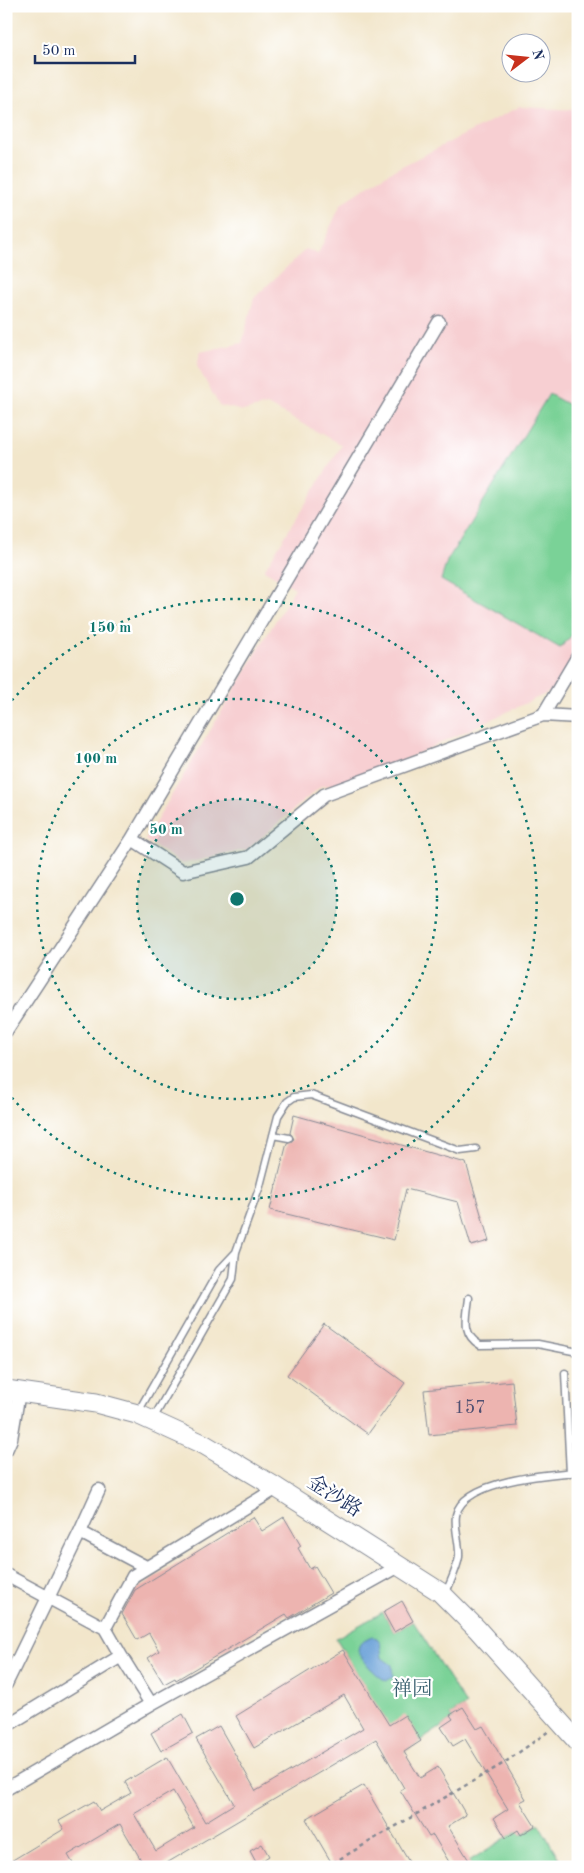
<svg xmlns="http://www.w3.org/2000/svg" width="584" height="1873" font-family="'Old Standard TT','Noto Serif SC',serif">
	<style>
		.built { fill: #f7cfd2 }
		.green { fill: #7ad297; stroke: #4a807a }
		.water { fill: #6ba1d8; stroke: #43689b }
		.building { fill: #edb4b0; fill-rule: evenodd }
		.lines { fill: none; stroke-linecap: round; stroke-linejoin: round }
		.lane-casing { stroke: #868a94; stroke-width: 9 }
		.street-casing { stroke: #868a94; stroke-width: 15 }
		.secondary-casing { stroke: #868a94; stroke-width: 21 }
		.path { stroke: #868a94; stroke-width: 2.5; stroke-dasharray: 4 4; stroke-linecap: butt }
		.lane { stroke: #fff; stroke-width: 6 }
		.street { stroke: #fff; stroke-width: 12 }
		.secondary { stroke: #fff; stroke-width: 19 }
		.ring { fill: none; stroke: #0f766e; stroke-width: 2.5; stroke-dasharray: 2.5 5 }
		.labels { text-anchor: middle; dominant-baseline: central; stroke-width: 4.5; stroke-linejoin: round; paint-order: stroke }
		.number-label { font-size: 18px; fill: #505072 }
		.street-label { font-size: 20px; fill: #1b2f5e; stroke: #fff }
		.park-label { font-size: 20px; fill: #38606f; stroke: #fff }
		.centre { fill: #0f766e; stroke: #fff; stroke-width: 2.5 }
		.ring-label { font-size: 15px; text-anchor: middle; font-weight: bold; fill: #0f766e; stroke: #fff; stroke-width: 4.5; stroke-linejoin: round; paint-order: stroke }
	</style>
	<rect width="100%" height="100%" fill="#fff"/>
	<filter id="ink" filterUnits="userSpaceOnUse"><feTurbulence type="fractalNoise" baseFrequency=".02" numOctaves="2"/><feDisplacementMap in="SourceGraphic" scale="10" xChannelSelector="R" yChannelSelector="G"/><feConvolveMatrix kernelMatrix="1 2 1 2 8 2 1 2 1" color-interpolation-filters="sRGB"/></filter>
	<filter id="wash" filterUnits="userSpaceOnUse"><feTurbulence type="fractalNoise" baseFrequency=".0096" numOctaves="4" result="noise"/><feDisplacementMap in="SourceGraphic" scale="20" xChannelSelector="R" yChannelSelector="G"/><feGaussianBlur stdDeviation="1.12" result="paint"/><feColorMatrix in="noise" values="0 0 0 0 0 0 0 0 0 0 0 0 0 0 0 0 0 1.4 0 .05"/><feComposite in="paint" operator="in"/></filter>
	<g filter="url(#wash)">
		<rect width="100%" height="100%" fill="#f2e6cb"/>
		<!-- built -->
		<path class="built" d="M519,107L578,110V651L556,689L353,784L321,786L248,849L182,864L145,840L295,588L264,570L342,445L267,405L243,411L219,405L197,366L200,352L242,343L254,298L306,249L318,254L341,204L390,172Z"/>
		<!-- green -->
		<path class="green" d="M549,394L578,410V625L572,635L560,648L441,580L447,561Z
			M383,1612L394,1632L413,1621L466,1705L450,1715L453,1719L404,1752L336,1638Z
			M539,1824L564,1867H473L469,1861L518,1830L521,1835Z"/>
		<!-- water -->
		<path class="water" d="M372,1637L377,1638L380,1642L382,1658L392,1665L393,1677L386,1681C375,1674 363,1662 358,1650L360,1643Z"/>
		<g id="blocks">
			<!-- building -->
			<path class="building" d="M294,1115L466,1163L489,1241L471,1246L458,1202L406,1189L394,1240L270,1210L287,1143L294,1139L290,1133Z
				M324,1324L405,1383L368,1434L287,1375Z
				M512,1381L517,1426L429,1435L424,1390Z
				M253,1517L262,1531L284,1517L301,1546L298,1548L310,1569L315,1566L331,1593L289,1618L286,1614L176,1680L175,1678L164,1684L148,1658L159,1651L149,1633L137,1640L122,1614L135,1590Z
				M402,1601L413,1621L394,1632L383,1612Z
				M343,1650L389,1725L405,1715L421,1741L404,1752L420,1778L438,1767L466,1815L448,1826L473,1867H452L433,1835L429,1837L400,1790L404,1788L376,1739L160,1867H129L141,1860L120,1824L68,1855L75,1867H6V1864L64,1829L59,1821L94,1801L100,1811L131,1793L125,1782L167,1757L205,1822L234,1804L196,1739L219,1726L256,1791L363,1728L344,1695L254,1748L236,1716ZM173,1791L194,1828L156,1851L134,1814Z
				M463,1707L477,1729L483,1726L526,1799L520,1802L535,1826L521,1835L518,1830L506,1838L494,1818L508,1809L465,1739L453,1746L441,1727L453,1719L450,1715Z
				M183,1714L193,1733L161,1751L151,1733Z
				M364,1785L412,1867H334L306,1819Z
				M262,1844L269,1856L257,1864L250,1851Z"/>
		</g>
	</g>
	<g filter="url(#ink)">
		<use href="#blocks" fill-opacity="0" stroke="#868a94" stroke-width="1"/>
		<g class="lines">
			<defs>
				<path id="lane" d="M273,1135L289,1138
					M469,1298C467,1317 461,1334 480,1345L538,1344L578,1352
					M565,1373L570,1473
					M138,1412L219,1270L236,1252
					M153,1419L233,1279L236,1252L260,1186L278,1116L287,1102L294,1097L311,1095L460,1151L476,1149
					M446,1593C450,1582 457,1569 459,1557C460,1543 454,1529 456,1515C463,1480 550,1474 578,1472"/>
				<path id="street" d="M543,715L578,717
					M132,839L183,872L249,857L324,795L543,715L578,656
					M6,1031L132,839L439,322
					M6,1450L11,1439L19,1392
					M80,1532L99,1490
					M6,1575L105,1628
					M121,1656L151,1704
					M6,1684L80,1532L146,1567
					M6,1726L121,1656L105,1628L133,1576L277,1488
					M6,1789L151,1704L401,1565"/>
				<path id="secondary" d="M6,1390L96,1403L137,1414L205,1445L277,1488L440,1592L477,1629L578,1742"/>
			</defs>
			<!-- lane casing -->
			<use href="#lane" class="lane-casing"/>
			<!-- street casing -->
			<use href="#street" class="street-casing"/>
			<!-- secondary casing -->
			<use href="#secondary" class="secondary-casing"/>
			<!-- path -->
			<path class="path" d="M6,16L9,6
				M326,1867L504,1763L549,1731"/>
			<!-- lane -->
			<use href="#lane" class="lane"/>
			<!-- street -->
			<use href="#street" class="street"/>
			<!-- secondary -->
			<use href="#secondary" class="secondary"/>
		</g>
	</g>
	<!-- distance rings -->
	<circle cx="237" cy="899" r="100" fill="#0f766e" fill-opacity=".12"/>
	<g class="ring">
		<circle cx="237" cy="899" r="100"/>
		<circle cx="237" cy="899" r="200"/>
		<path d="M7 706A300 300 0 1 1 7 1092"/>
	</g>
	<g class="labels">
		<!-- number labels -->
		<g class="number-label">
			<text x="470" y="1408">157</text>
		</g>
		<!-- street labels -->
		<g class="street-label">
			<text transform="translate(334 1497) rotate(32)">金沙路</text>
		</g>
		<!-- park labels -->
		<g class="park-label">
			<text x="412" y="1690">禅园</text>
		</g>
	</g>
	<circle cx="237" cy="899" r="8" class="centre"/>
	<g class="ring-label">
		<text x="110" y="632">150 m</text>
		<text x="96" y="763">100 m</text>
		<text x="166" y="834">50 m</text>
	</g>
	<!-- margin -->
	<rect width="584" height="1873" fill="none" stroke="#fff" stroke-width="25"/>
	<!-- north arrow -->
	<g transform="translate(526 58) rotate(74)"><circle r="24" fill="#ffffff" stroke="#a4acbf"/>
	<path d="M0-4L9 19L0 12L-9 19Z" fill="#c8321e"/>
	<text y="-8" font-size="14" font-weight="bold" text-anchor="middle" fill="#1b2f5e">N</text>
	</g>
	<!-- scale -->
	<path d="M35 55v8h100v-8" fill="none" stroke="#1b2f5e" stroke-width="2.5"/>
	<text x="42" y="55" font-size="15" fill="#1b2f5e" stroke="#ffffff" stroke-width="4" paint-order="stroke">50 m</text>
</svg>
